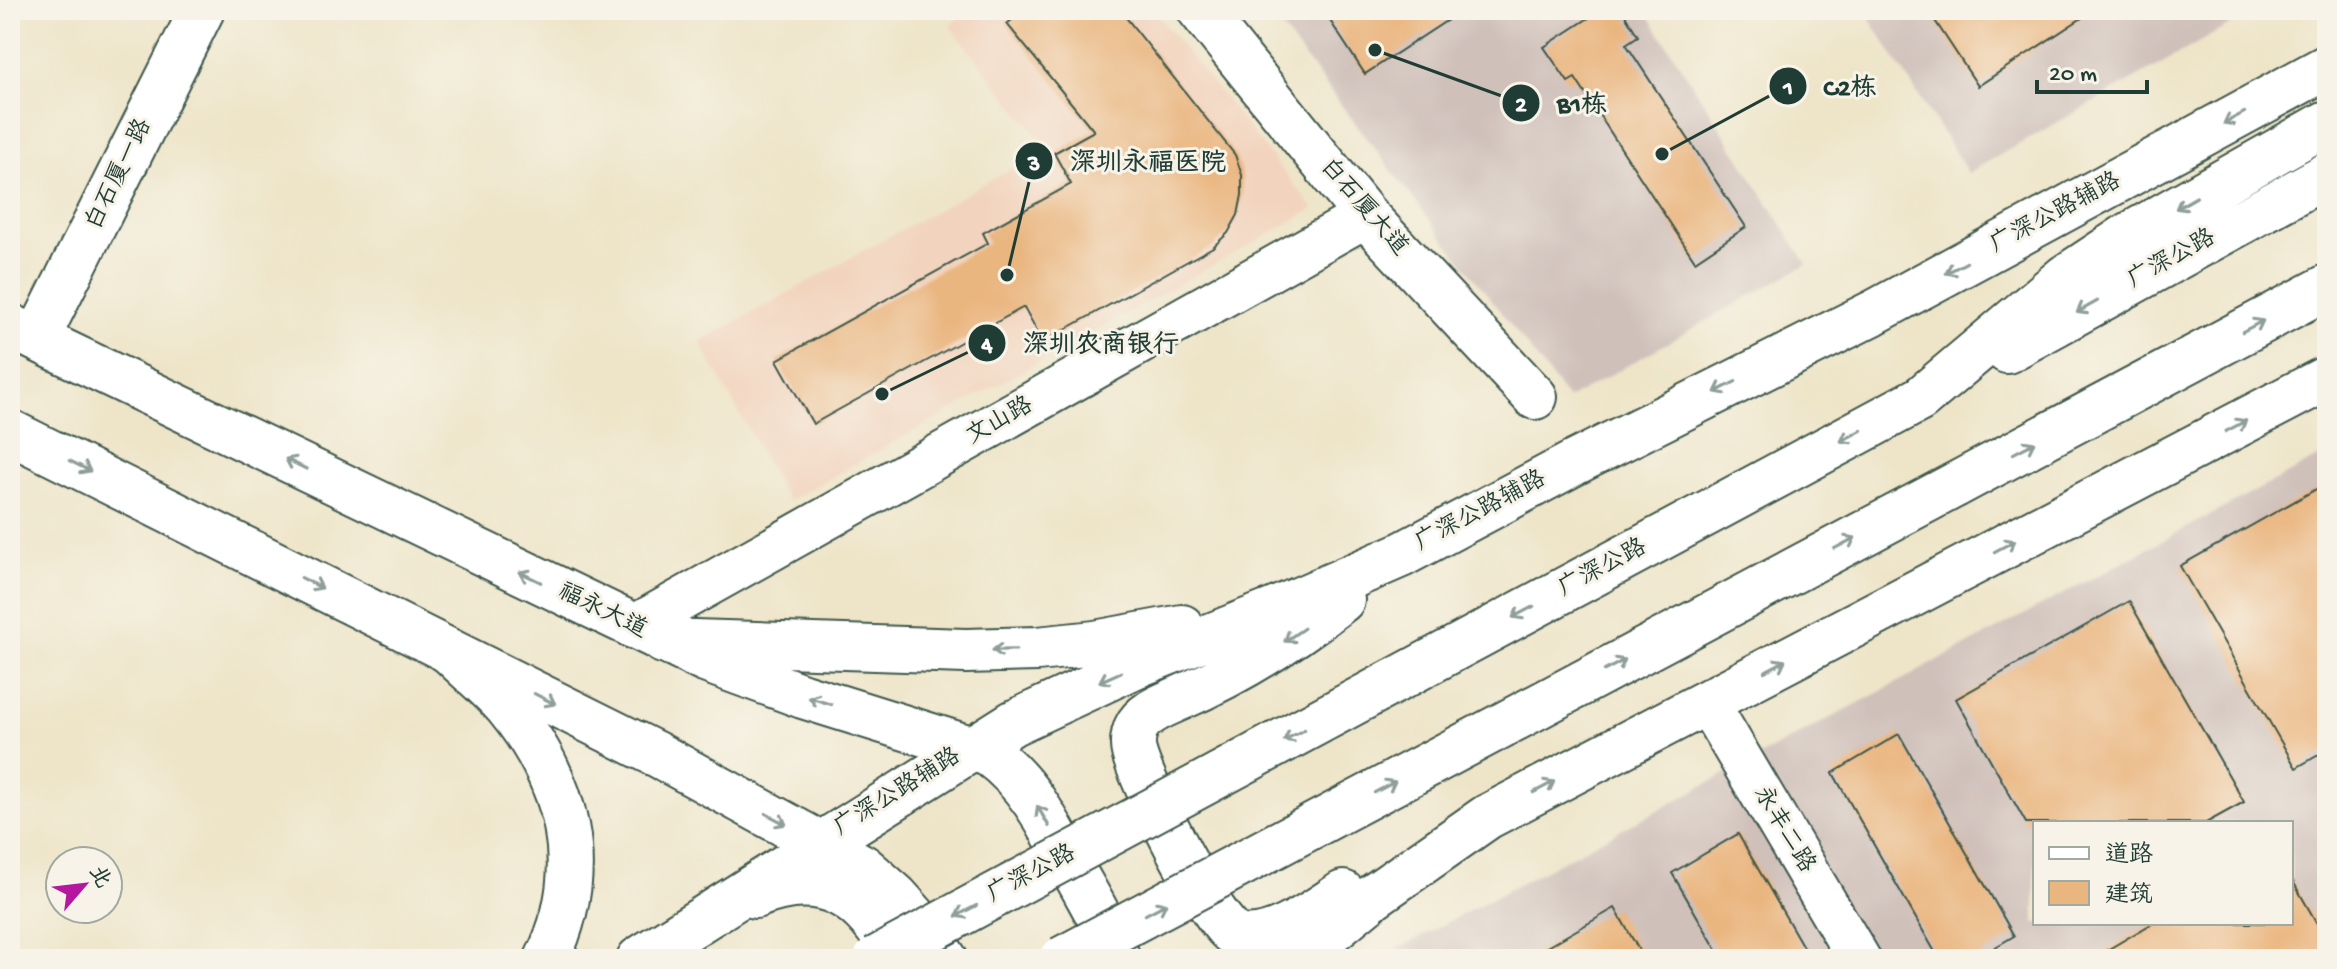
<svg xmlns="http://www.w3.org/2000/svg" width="2337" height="969" font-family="'Gochi Hand','LXGW WenKai TC',sans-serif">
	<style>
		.built { fill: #f2d4be }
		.industrial { fill: #cfc0ba; fill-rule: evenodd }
		.building { fill: #eab680 }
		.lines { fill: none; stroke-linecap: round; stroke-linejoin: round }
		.street-casing { stroke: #3e564a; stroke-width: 46 }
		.secondary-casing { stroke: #3e564a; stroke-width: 48 }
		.primary-casing { stroke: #3e564a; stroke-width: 48 }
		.highway-casing { stroke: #3e564a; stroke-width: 48 }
		.street { stroke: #fff; stroke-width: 42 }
		.secondary { stroke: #fff; stroke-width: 44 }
		.primary { stroke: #fff; stroke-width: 44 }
		.highway { stroke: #fff; stroke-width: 44 }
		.highway-bridge-casing { stroke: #3e564a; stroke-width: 48; stroke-linecap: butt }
		.highway-bridge { stroke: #fff; stroke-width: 44 }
		.oneway { stroke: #8f9e9a }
		.labels { text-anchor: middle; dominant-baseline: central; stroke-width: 6; stroke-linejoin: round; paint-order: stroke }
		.street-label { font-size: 24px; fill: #1f3d34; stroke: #f7f3e8 }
		.leader { fill: none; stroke: #1f3d34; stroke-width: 3 }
		.callout-dot { fill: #1f3d34; stroke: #f7f3e8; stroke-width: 3 }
		.mark-label { font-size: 24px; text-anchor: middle; font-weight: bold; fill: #fff }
		.callout-label { font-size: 26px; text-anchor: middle; font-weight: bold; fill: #1f3d34; stroke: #f7f3e8; stroke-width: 6; stroke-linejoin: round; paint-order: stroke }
	</style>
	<rect width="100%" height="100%" fill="#f7f3e8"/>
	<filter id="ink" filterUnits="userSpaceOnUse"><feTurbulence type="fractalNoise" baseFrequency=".0125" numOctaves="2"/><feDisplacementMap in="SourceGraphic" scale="16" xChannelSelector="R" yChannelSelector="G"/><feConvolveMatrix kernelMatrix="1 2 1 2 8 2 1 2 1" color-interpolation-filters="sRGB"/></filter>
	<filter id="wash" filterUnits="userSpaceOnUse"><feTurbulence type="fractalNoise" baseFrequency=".006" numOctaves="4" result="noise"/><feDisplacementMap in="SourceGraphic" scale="32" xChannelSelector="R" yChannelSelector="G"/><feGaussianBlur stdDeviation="1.8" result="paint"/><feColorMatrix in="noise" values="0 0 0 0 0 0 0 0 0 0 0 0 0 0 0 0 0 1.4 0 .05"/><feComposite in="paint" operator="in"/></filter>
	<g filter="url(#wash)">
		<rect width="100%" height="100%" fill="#eee5c9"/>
		<!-- built -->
		<path class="built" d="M968,10H1153L1314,209L788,501L700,342L1048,148L949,25Z"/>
		<!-- industrial -->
		<path class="industrial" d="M1268,10H1645L1807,264L1568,399Z
			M1864,10H2256L1968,173Z
			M2327,453V959H1379ZM2035,823H2291V923H2035Z"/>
		<g id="blocks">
			<!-- building -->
			<path class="building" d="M1024,10H1120L1235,155L1242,175V195L1238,215L1228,233L1213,247L1043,342L1024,307L813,424L777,360L988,243L983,233L1071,184L1054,153L1094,131L1007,24Z
				M1323,10H1463L1365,74Z
				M1601,10H1622L1638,36L1626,44L1746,227L1695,261L1575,78L1568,82L1544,47Z
				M1928,10H2094L1978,86Z
				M2327,483V750L2296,768L2180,566Z
				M2129,601L2244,802L2206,823H2026L1956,699Z
				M1899,734L2014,936L1975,959H1939L1833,773Z
				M1738,834L1810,959H1722L1672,873Z
				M2291,878L2327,941V959H2092L2153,923H2291Z
				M1615,908L1644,959H1526Z"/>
		</g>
	</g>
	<g filter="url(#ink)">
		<use href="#blocks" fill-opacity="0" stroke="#3e564a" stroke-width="2"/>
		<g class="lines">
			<defs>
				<path id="street" d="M633,627L1366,216
					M1707,702L1859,959"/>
				<path id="secondary" d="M1200,10L1366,216L1535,397
					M10,326L705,660L803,696L989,754C1031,784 1052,830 1076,875C1091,902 1107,929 1118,959
					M37,339L202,10
					M10,432L658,755L863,867L896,896L922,925L945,959"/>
				<path id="primary" d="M1342,600C1292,639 1238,673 1180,698C1165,705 1143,712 1136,728C1133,735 1132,745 1134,752C1141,781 1214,930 1238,936C1270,945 1317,910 1343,893
					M663,641L966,651L1037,649L1095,643L1182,627
					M449,651C468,670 490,687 507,707C568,782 591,869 547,959
					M755,896C824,868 864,897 897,959
					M639,959L1013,723L1135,666L1275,610L1401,555L1576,462L1873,313L2327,67
					M1297,959L1374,896L1487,817L2327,378"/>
				<path id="highway" d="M2007,351L2327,175
					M1920,399L2065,277L2124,238L2327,123
					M1955,485L2327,287"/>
			</defs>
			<!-- street casing -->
			<use href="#street" class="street-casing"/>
			<!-- secondary casing -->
			<use href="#secondary" class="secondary-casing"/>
			<!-- primary casing -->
			<use href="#primary" class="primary-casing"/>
			<!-- highway casing -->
			<use href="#highway" class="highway-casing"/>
			<!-- street -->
			<use href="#street" class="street"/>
			<!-- secondary -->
			<use href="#secondary" class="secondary"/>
			<!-- primary -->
			<use href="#primary" class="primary"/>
			<!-- highway -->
			<use href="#highway" class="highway"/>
			<defs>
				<path id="highway-bridge" d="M876,959L1920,399
					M1062,959L1955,485"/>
			</defs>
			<!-- highway-bridge casing -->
			<use href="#highway-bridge" class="highway-bridge-casing"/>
			<!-- highway-bridge -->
			<use href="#highway-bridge" class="highway-bridge"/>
		</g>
		<!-- one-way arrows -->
		<defs><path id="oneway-shaft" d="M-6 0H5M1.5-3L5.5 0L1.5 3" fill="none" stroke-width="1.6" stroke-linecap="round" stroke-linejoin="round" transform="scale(2)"/></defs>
		<g class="oneway">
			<use href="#oneway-shaft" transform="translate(2234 118) rotate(152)"/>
			<use href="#oneway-shaft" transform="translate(2186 203) rotate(150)"/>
			<use href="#oneway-shaft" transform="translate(1956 268) rotate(152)"/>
			<use href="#oneway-shaft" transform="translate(2087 307) rotate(151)"/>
			<use href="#oneway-shaft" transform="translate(2253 326) rotate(-28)"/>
			<use href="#oneway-shaft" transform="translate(1725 387) rotate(153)"/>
			<use href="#oneway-shaft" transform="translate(2236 426) rotate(-28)"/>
			<use href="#oneway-shaft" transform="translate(1851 436) rotate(152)"/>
			<use href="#oneway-shaft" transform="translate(2024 448) rotate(-28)"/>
			<use href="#oneway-shaft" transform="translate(296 464) rotate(-154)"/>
			<use href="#oneway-shaft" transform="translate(80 466) rotate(27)"/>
			<use href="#oneway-shaft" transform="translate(1845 543) rotate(-28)"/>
			<use href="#oneway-shaft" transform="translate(2005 546) rotate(-28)"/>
			<use href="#oneway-shaft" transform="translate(530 577) rotate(-154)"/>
			<use href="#oneway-shaft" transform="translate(312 583) rotate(27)"/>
			<use href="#oneway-shaft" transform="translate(1523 612) rotate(152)"/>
			<use href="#oneway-shaft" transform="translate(1294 635) rotate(146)"/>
			<use href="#oneway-shaft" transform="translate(1004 650) rotate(179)"/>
			<use href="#oneway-shaft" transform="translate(1615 665) rotate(-28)"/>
			<use href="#oneway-shaft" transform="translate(1775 666) rotate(-28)"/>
			<use href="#oneway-shaft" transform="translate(1110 677) rotate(156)"/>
			<use href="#oneway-shaft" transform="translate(545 699) rotate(27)"/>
			<use href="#oneway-shaft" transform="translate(820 701) rotate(-163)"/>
			<use href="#oneway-shaft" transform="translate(1294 735) rotate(152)"/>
			<use href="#oneway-shaft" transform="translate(1385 787) rotate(-28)"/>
			<use href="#oneway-shaft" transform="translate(1544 787) rotate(-28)"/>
			<use href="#oneway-shaft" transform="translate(1043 816) rotate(-120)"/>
			<use href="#oneway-shaft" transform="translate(776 819) rotate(28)"/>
			<use href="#oneway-shaft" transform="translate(1156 909) rotate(-28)"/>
			<use href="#oneway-shaft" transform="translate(966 911) rotate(152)"/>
		</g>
	</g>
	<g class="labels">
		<!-- street labels -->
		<g class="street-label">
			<text transform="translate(120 175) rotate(-64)">白石厦一路</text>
			<text transform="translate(1363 208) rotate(49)">白石厦大道</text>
			<text transform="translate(2056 214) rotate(-28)">广深公路辅路</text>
			<text transform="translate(2172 260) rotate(-29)">广深公路</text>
			<text transform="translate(1000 422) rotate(-29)">文山路</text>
			<text transform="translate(1481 512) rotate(-28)">广深公路辅路</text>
			<text transform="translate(1603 569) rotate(-28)">广深公路</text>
			<text transform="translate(602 612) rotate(26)">福永大道</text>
			<text transform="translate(898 793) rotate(-32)">广深公路辅路</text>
			<text transform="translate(1783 830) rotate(59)">永丰二路</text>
			<text transform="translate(1032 875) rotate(-28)">广深公路</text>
		</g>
	</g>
	<!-- callouts -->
	<path class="leader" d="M1662 154L1788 86M1375 50L1521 103M1007 275L1034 161M882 394L987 343"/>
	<g class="callout-dot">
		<circle cx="1662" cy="154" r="8"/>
		<circle cx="1375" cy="50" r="8"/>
		<circle cx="1007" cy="275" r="8"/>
		<circle cx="882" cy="394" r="8"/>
		<circle cx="1788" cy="86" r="20"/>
		<circle cx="1521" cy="103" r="20"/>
		<circle cx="1034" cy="161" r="20"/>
		<circle cx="987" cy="343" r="20"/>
	</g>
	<g class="mark-label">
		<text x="1788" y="94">1</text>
		<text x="1521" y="111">2</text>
		<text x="1034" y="170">3</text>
		<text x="987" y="351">4</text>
	</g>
	<g class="callout-label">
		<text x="1850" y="95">C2栋</text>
		<text x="1582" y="112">B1栋</text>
		<text x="1148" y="170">深圳永福医院</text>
		<text x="1101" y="352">深圳农商银行</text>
	</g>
	<!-- margin -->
	<rect width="2337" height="969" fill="none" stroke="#f7f3e8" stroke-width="40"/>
	<!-- legend -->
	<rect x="2033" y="821" width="260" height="104" fill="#f7f3e8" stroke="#a1aaa0" stroke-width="2"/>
	<rect x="2049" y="847" width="40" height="12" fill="#ffffff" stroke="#a1aaa0" stroke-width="2"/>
	<text x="2105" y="861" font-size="24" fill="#1f3d34">道路</text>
	<rect x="2049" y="881" width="40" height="24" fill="#eab680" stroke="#a1aaa0" stroke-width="2"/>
	<text x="2105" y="901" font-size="24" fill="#1f3d34">建筑</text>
	<!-- north arrow -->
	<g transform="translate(84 885) rotate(62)"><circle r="38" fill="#f7f3e8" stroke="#a1aaa0" stroke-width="2"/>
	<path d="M0-6L14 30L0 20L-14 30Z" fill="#b5179e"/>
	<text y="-12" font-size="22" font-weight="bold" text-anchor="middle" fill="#1f3d34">北</text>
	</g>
	<!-- scale -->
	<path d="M2037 80v12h110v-12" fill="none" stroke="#1f3d34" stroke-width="4"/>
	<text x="2049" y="80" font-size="24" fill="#1f3d34" stroke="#f7f3e8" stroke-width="6" paint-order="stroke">20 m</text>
</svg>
